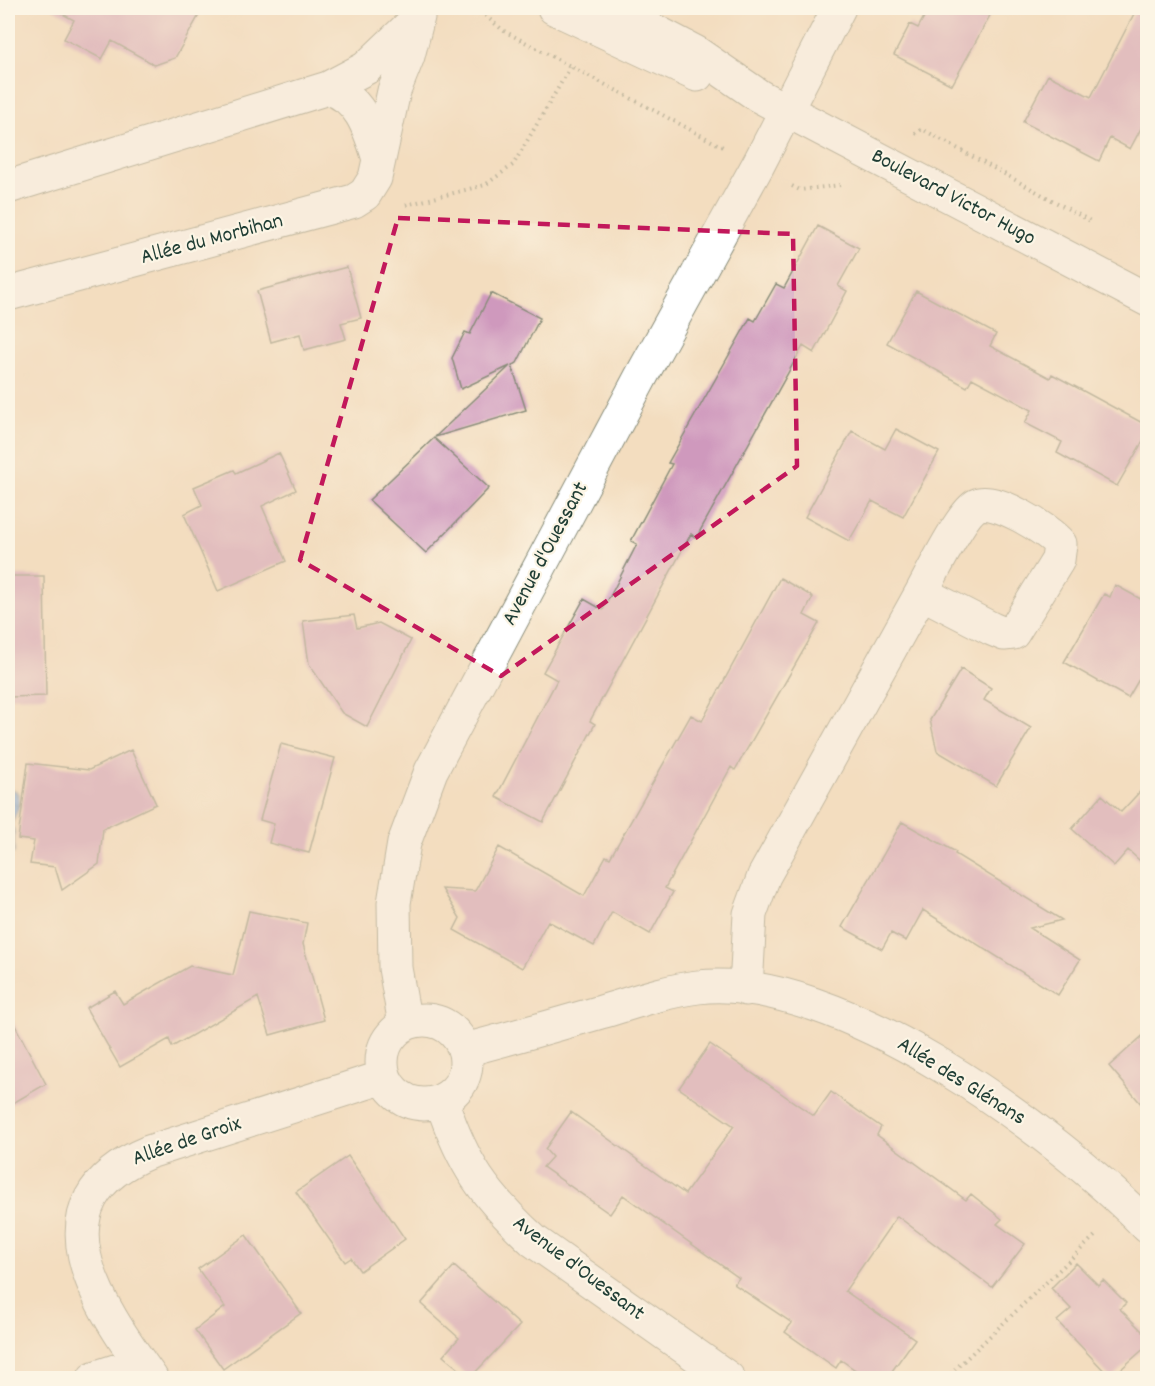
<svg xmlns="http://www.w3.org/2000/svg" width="1155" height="1386" font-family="Dekko,sans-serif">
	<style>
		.water { fill: url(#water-waves); stroke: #4c748c; stroke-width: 1.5 }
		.building { fill: #cf99bd }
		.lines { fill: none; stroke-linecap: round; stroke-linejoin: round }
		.minor-casing { stroke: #898d7a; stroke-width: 35 }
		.tertiary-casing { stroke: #898d7a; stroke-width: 35 }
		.path { stroke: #898d7a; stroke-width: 4; stroke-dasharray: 1.5 4.5; stroke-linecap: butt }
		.minor { stroke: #fff; stroke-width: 33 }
		.tertiary { stroke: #fff; stroke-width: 33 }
		.marked { fill: none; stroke: #c2185b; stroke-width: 4.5; stroke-dasharray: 12 8; stroke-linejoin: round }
		.labels { text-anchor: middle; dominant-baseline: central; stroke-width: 4.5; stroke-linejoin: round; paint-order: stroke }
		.street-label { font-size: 22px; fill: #1f3d34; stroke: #fcf5e5 }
	</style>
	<defs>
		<pattern id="water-waves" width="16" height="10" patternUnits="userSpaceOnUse" patternTransform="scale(1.5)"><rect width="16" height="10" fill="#78aae4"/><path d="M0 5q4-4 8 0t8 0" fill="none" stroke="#628cba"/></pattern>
	</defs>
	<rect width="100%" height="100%" fill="#fcf5e5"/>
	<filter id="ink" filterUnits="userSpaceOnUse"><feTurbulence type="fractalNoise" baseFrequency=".0167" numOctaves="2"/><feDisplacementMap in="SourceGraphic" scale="12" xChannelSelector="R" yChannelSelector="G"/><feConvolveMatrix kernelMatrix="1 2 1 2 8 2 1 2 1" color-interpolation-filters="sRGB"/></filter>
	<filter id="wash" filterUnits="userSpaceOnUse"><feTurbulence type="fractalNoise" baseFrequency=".008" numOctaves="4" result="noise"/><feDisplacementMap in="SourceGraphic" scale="24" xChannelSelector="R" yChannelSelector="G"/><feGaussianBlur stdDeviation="1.35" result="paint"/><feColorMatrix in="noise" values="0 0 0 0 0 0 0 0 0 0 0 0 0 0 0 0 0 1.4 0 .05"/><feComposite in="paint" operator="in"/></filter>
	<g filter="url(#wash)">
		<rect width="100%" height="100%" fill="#f3ddbf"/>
		<!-- water -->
		<path class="water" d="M9,789L16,791C24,804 15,812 11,825L14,831V853H8Z"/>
		<g id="blocks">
			<!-- building -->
			<path class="building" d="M51,8H203L175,58L155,65L112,41L102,59L64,39L74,20Z
				M929,8H994L952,85L894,55L910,24L918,28Z
				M1137,8H1148V115L1130,149L1110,138L1099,161L1023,122L1048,75L1091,97Z
				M818,226L859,248L838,286L847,291L814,353L803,346L696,538L691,534L590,721L595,724L543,822L496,797L557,680L543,672L584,599L603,610L637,544L631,541L672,464L668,463L750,318L755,321L776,284L784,288Z
				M347,267L361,318L341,323L346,339L304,350L300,334L271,342L257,291Z
				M916,291L996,334L990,346L1050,378L1052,374L1148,426V432L1117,486L1057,453L1062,442L1025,423L1032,410L972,378L967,387L887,343Z
				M491,293L540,318L517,363L512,366L526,410L435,437L510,366L461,389L452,358L465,332L470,334Z
				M896,429L939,452L903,517L872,501L849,541L805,517L852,431L885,449Z
				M434,438L489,488L426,553L369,500Z
				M279,453L296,490L262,506L286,561L218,591L184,514L202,505L194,487L234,470L236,473Z
				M8,576H44L46,696L8,697Z
				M780,578L813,597L804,615L819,623L735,770L731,767L665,888L673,892L650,934L612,912L594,946L548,921L522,968L454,930L460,918L442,889L475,891L499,847L584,896L606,856L610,858L691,715L702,721Z
				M1115,585L1148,603V664L1128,698L1064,662L1104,594L1110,597Z
				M354,615L357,628L379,623L411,640L367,727L342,713L309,664L303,621Z
				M961,669L991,688L984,700L1031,728L996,786L937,751L930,720Z
				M281,744L335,758L309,853L269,843L274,824L260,820Z
				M131,750L156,804L103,829L99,864L62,890L55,867L30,864L34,841L18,839L28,763L89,770Z
				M1148,783V868L1128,850L1114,866L1072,829L1102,795L1121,812Z
				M902,822L956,852L955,854L1062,920L1030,928L1080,960L1058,995L923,910L906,941L891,933L882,949L842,927Z
				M249,911L307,923L303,944L324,1020L270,1035L258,997L172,1047L169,1039L120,1067L86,1008L115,991L123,1004L190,966L233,975Z
				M8,1012L46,1084L8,1106Z
				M1148,1031V1112L1109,1066Z
				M710,1044L814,1116L831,1092L881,1127L877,1135L966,1200L971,1194L1002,1219L997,1224L1025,1244L992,1287L897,1216L845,1291L915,1339L887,1378H867L841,1360L836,1368L785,1332L792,1323L734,1284L739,1278L623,1195L610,1214L543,1167L552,1157L545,1149L571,1112L685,1194L734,1126L679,1088Z
				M348,1156L405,1239L360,1271L351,1258L345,1262L296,1192Z
				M246,1235L301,1313L223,1369L195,1330L225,1307L198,1269Z
				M1076,1263L1098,1285L1103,1280L1126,1303L1120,1309L1148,1337V1345L1111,1378L1057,1321L1071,1309L1051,1288Z
				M454,1266L520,1325L470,1378L443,1356L459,1338L421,1304Z"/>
		</g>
	</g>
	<g filter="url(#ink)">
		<use href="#blocks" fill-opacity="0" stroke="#898d7a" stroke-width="1.5"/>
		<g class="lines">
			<defs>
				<path id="minor" d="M328,88C359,97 369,127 378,156
					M8,187L328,88L366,68L414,22
					M8,294L354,201L365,194L375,178L394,91L408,56L418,17
					M746,989L750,914L764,876C816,783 868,690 919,597C930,578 961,513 977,505C994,496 1049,530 1060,544L1058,560L1013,633L1004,634L992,629L922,593
					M382 1062a42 42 0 1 1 84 0a42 42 0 1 1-84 0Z
					M405,1024L395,968L394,903L404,843L431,771L643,373L758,165L839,8
					M465,1050C511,1038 556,1025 601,1012C632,1003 665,991 698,987C837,971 1055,1131 1148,1227
					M442,1102C463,1165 484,1195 534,1241L728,1378
					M94,1378L140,1363
					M151,1378C98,1305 28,1202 149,1152L384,1077"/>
				<path id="tertiary" d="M554,8L697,75
					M611,8L695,52L759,96L1148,300"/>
			</defs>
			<!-- minor casing -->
			<use href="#minor" class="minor-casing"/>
			<!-- tertiary casing -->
			<use href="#tertiary" class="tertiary-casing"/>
			<!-- path -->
			<path class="path" d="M476,8L504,31L723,147
				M915,134L922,129L1092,222
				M792,186L800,190L840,185
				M406,205L485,185L513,165L571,66
				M946,1378L1097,1234"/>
			<!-- minor -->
			<use href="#minor" class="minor"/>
			<!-- tertiary -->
			<use href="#tertiary" class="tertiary"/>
		</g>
	</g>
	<!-- marked area -->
	<path d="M0 0H1155V1386H0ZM398,218L793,234L797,466L501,676L300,560Z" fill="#f3ddbf" fill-opacity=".55" fill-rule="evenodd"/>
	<path class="marked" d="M398,218L793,234L797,466L501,676L300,560Z"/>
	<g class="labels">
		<!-- street labels -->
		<g class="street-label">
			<text transform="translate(953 198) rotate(28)">Boulevard Victor Hugo</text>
			<text transform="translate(212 240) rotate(-15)">Allée du Morbihan</text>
			<text transform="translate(546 554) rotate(-62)">Avenue d'Ouessant</text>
			<text transform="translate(961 1082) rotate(32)">Allée des Glénans</text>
			<text transform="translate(187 1142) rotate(-19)">Allée de Groix</text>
			<text transform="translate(578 1269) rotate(37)">Avenue d'Ouessant</text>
		</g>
	</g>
	<!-- margin -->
	<rect width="1155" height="1386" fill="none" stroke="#fcf5e5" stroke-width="30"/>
</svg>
